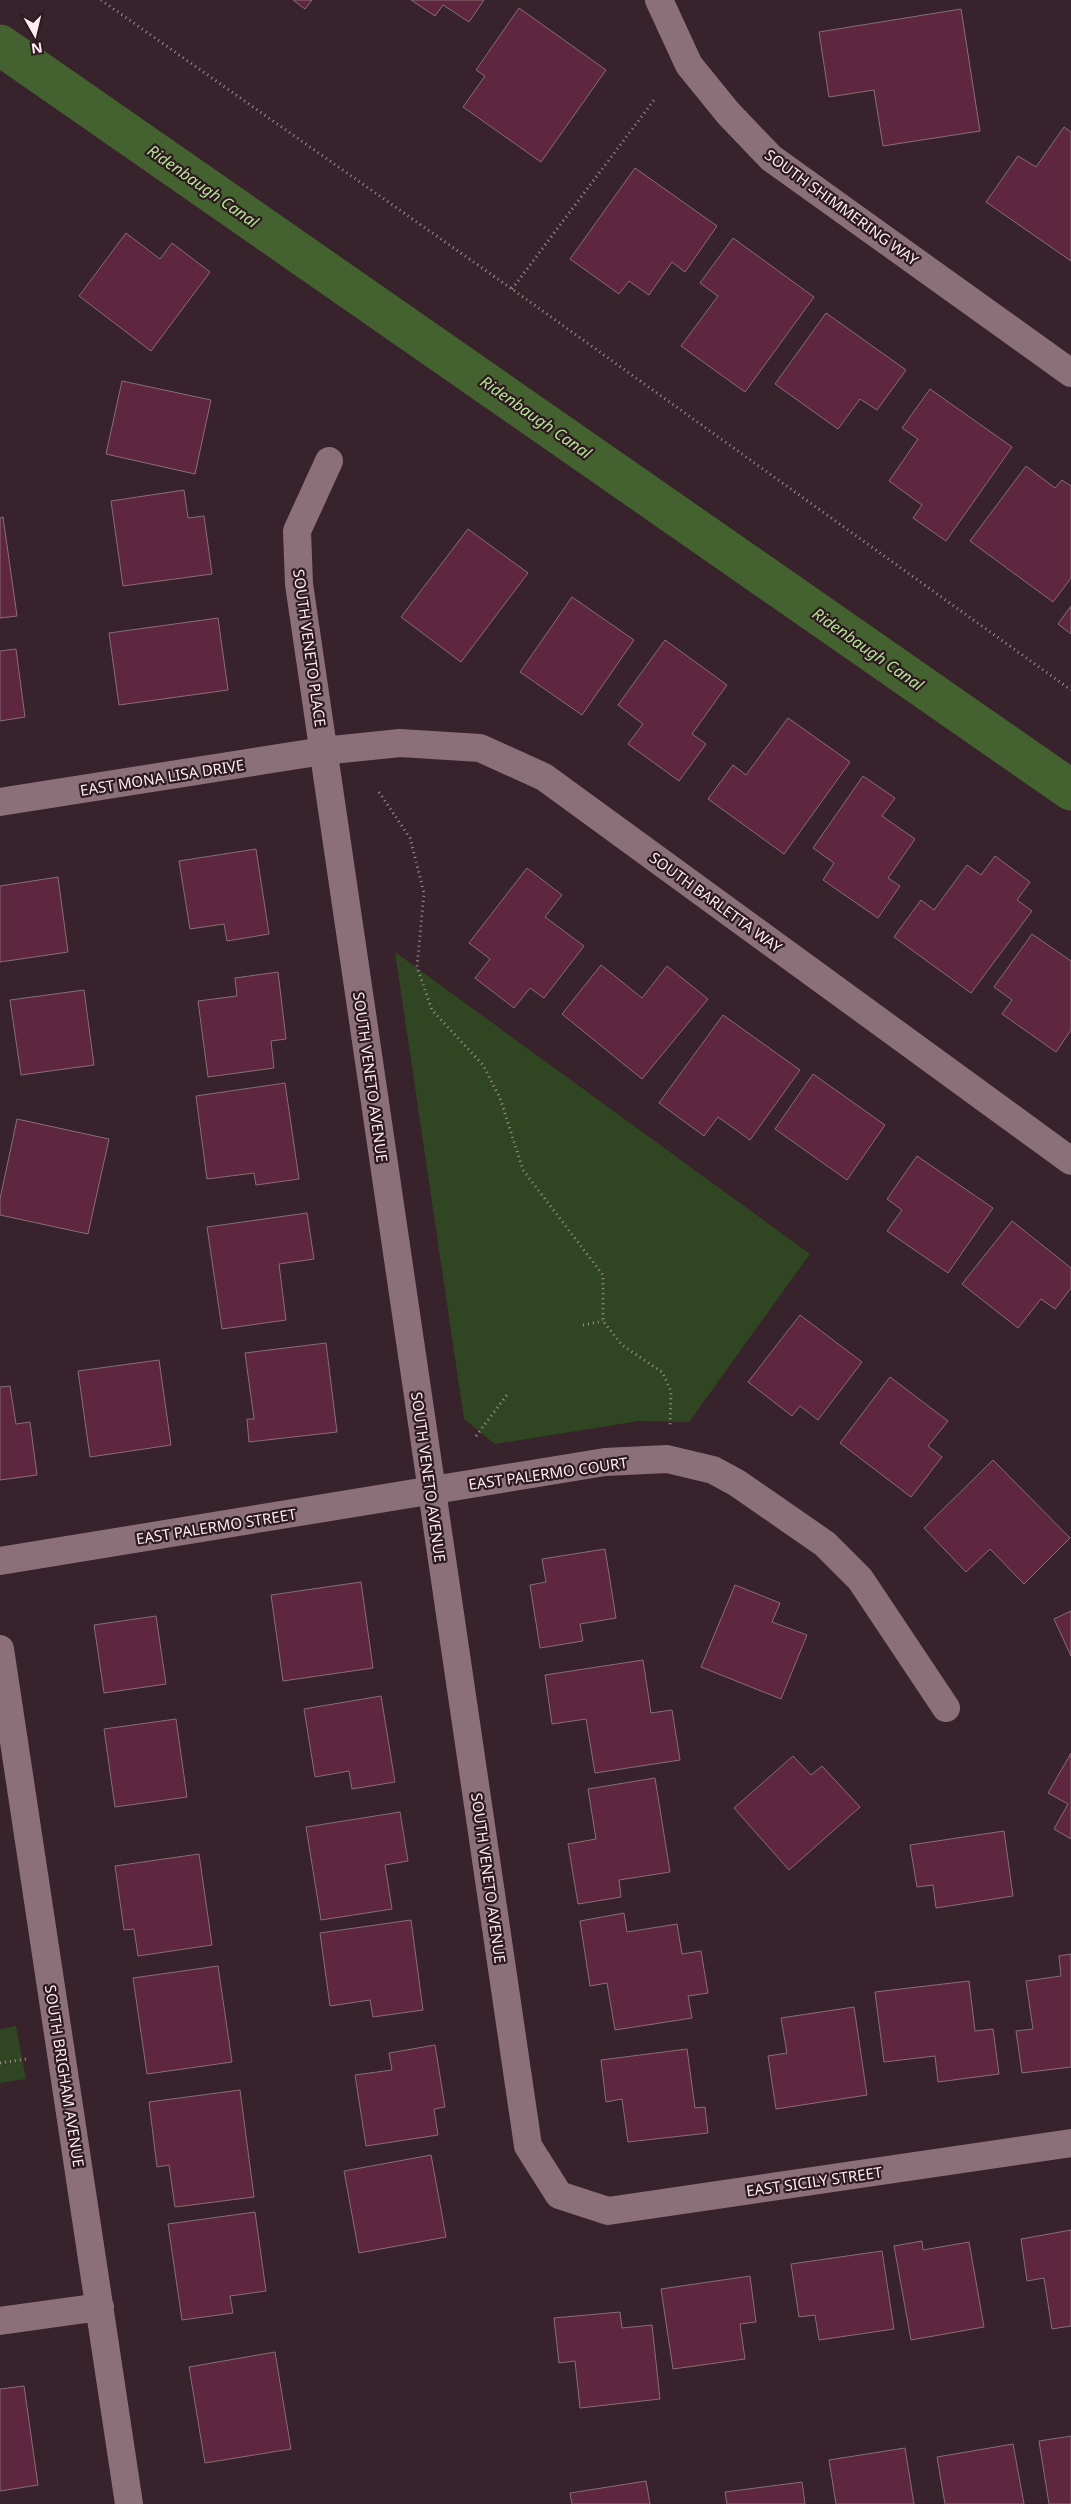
<svg xmlns="http://www.w3.org/2000/svg" width="1071" height="2504" font-family="'Noto Sans',sans-serif">
	<style>
		.green { fill: #304521 }
		.lines { fill: none; stroke-linecap: round; stroke-linejoin: round }
		.canal { stroke: #44622f; stroke-width: 41 }
		.building { fill: #5e273f; stroke: #886d77 }
		.path { stroke: #a28f96; stroke-width: 3; stroke-dasharray: 1 4; stroke-linecap: butt }
		.minor { stroke: #8b707a; stroke-width: 28 }
		.labels { text-anchor: middle; dominant-baseline: central; stroke-width: 4.5; stroke-linejoin: round; paint-order: stroke }
		.street-label { font-size: 15px; fill: #fdedf3; stroke: #2e1921 }
		.water-label { font-size: 16px; font-style: italic; fill: #b4e596; stroke: #2e1921 }
	</style>
	<rect width="100%" height="100%" fill="#38222b"/>
	<!-- green -->
	<path class="green" d="M395,952L810,1254L689,1422L639,1421L495,1444L464,1419Z
		M16,2026L26,2079L0,2083V2029Z"/>
	<g class="lines">
		<!-- canal -->
		<path class="canal" d="M0,45L1071,790"/>
	</g>
	<!-- building -->
	<path class="building" d="M293,0H312L305,9Z
		M411,0H484L469,22L443,5L435,16Z
		M519,8L606,70L541,162L463,107L485,76L476,70Z
		M961,9L980,131L883,146L874,90L829,97L819,32Z
		M1064,127L1071,132V261L986,202L1018,156L1036,167Z
		M635,168L717,226L685,272L672,262L649,295L629,281L619,294L570,259Z
		M126,233L160,259L172,243L210,272L151,351L79,296Z
		M733,238L814,297L745,392L681,346L718,296L700,283Z
		M826,313L906,370L877,410L860,399L838,429L775,384Z
		M122,381L211,400L195,474L106,454Z
		M930,389L1012,447L946,541L913,518L922,505L889,481L918,439L902,428Z
		M1026,466L1055,488L1062,480L1071,486V578L1053,602L970,541Z
		M184,490L188,518L204,516L212,574L123,586L111,501Z
		M3,517L17,616L0,618V518Z
		M468,529L528,573L461,662L401,617Z
		M572,597L634,640L582,715L520,672Z
		M1071,606V634L1058,624Z
		M218,618L228,690L119,705L109,633Z
		M665,640L727,685L692,734L706,744L679,781L628,744L643,724L618,705Z
		M16,649L25,717L0,721V651Z
		M788,718L850,762L784,854L708,799L733,765L746,775Z
		M863,776L895,798L882,816L915,839L888,878L900,886L878,918L823,880L834,863L813,848Z
		M256,849L269,934L227,941L224,924L190,929L179,861Z
		M995,856L1030,882L1017,900L1032,911L971,993L894,937L921,900L934,910L967,865L981,875Z
		M527,868L562,895L545,917L584,946L544,998L530,988L514,1008L475,978L490,959L469,943Z
		M58,877L68,952L0,962V886Z
		M1032,934L1071,961V1030L1056,1052L1002,1014L1012,1000L994,987Z
		M601,965L642,998L667,966L708,999L642,1079L562,1014Z
		M278,972L286,1039L271,1041L274,1068L208,1077L198,1001L237,996L235,978Z
		M84,990L94,1065L21,1075L10,1000Z
		M723,1015L800,1070L750,1140L718,1117L704,1136L659,1103Z
		M813,1074L885,1125L847,1180L775,1129Z
		M285,1083L299,1179L256,1185L254,1173L207,1179L196,1096Z
		M17,1119L109,1139L88,1234L0,1215V1199Z
		M917,1156L993,1208L948,1273L887,1231L902,1210L887,1199Z
		M307,1213L314,1259L279,1264L286,1320L222,1329L207,1227Z
		M1012,1221L1071,1268V1288L1055,1309L1041,1299L1018,1328L962,1284Z
		M800,1315L862,1362L818,1420L800,1406L792,1416L748,1382Z
		M326,1343L337,1432L249,1442L247,1419H254L245,1353Z
		M159,1360L171,1445L90,1457L78,1371Z
		M890,1377L948,1421L928,1446L942,1457L911,1497L840,1443Z
		M10,1386L16,1424L30,1422L37,1475L0,1480V1387Z
		M993,1460L1070,1538L1024,1584L990,1549L966,1572L924,1528Z
		M605,1549L616,1618L580,1624L583,1641L540,1648L530,1585L546,1582L542,1559Z
		M361,1582L373,1668L283,1681L271,1595Z
		M735,1585L780,1603L772,1622L807,1635L781,1699L701,1667Z
		M1071,1611V1656L1054,1619Z
		M156,1616L166,1684L104,1693L94,1625Z
		M643,1660L651,1713L672,1710L680,1760L595,1773L586,1719L552,1724L545,1675Z
		M381,1696L395,1782L352,1789L349,1771L315,1777L304,1709Z
		M176,1719L187,1797L115,1807L104,1729Z
		M1071,1753V1839L1054,1829L1068,1804L1048,1793Z
		M793,1756L811,1775L822,1766L860,1807L789,1870L734,1808Z
		M655,1778L670,1872L619,1880L621,1897L578,1904L568,1844L596,1839L588,1789Z
		M400,1812L408,1861L385,1865L392,1909L321,1920L306,1827Z
		M1004,1831L1013,1896L936,1908L933,1885L917,1887L910,1845Z
		M199,1854L212,1945L138,1956L134,1929L124,1930L115,1866Z
		M624,1913L627,1932L677,1924L682,1954L701,1951L708,1993L688,1996L692,2018L615,2030L607,1983L590,1986L580,1921Z
		M411,1920L423,2010L373,2017L370,2000L330,2006L320,1933Z
		M1071,1954V2067L1022,2073L1016,2031L1033,2029L1026,1981L1061,1976L1059,1956Z
		M218,1966L232,2062L147,2074L133,1978Z
		M969,1981L975,2031L993,2029L999,2074L938,2082L935,2056L884,2062L875,1992Z
		M854,2007L867,2095L776,2109L768,2056L787,2053L781,2018Z
		M435,2045L445,2107L434,2109L438,2135L366,2146L355,2075L392,2070L389,2053Z
		M687,2049L695,2108L705,2107L708,2133L628,2142L622,2099L606,2102L601,2060Z
		M240,2090L254,2197L175,2207L169,2165L157,2167L149,2102Z
		M431,2155L446,2237L359,2253L344,2171Z
		M255,2212L266,2291L230,2296L233,2313L182,2320L168,2224Z
		M1071,2230V2326L1052,2329L1044,2278L1027,2281L1021,2239Z
		M922,2241L923,2250L969,2242L984,2327L911,2340L894,2246Z
		M882,2251L894,2329L819,2340L815,2315L799,2317L791,2264Z
		M750,2276L756,2322L740,2324L745,2359L673,2369L661,2289Z
		M620,2312L622,2328L652,2325L660,2399L580,2408L575,2361L559,2363L554,2318Z
		M275,2352L291,2449L205,2463L189,2367Z
		M24,2386L38,2485L0,2491V2389Z
		M1071,2436V2504H1049L1039,2441Z
		M1013,2444L1024,2504H945L937,2457Z
		M905,2448L914,2504H836L829,2460Z
		M646,2481L650,2504H572L570,2493Z
		M802,2482L805,2504H727L725,2492Z"/>
	<g class="lines">
		<!-- path -->
		<path class="path" d="M101,0L512,289L1071,690
			M512,289L654,100
			M379,792L410,838L424,893L417,967L432,1010L483,1065L500,1098L523,1170L603,1275V1321L622,1345L662,1372L671,1391L670,1426
			M583,1325L603,1321
			M476,1436L509,1392
			M0,2063L26,2059"/>
		<!-- minor -->
		<path class="minor" d="M659,0L689,65L728,113L771,158L1071,373
			M329,461L297,531L299,584L528,2146L559,2195L608,2211L1071,2143
			M0,802L323,751L400,743L480,748L544,777L1071,1161
			M0,1561L605,1462L667,1459L713,1470L737,1483L825,1544L860,1579L946,1708
			M0,1649L129,2504
			M0,2321L100,2307"/>
	</g>
	<g class="labels">
		<!-- street labels -->
		<g class="street-label">
			<text transform="translate(842 207) rotate(36)">SOUTH SHIMMERING WAY</text>
			<text transform="translate(310 648) rotate(82)">SOUTH VENETO PLACE</text>
			<text transform="translate(162 777) rotate(-9)">EAST MONA LISA DRIVE</text>
			<text transform="translate(716 902) rotate(36)">SOUTH BARLETTA WAY</text>
			<text transform="translate(371 1077) rotate(82)">SOUTH VENETO AVENUE</text>
			<text transform="translate(548 1473) rotate(-8)">EAST PALERMO COURT</text>
			<text transform="translate(429 1477) rotate(82)">SOUTH VENETO AVENUE</text>
			<text transform="translate(216 1526) rotate(-9)">EAST PALERMO STREET</text>
			<text transform="translate(489 1878) rotate(82)">SOUTH VENETO AVENUE</text>
			<text transform="translate(65 2076) rotate(81)">SOUTH BRIGHAM AVENUE</text>
			<text transform="translate(814 2181) rotate(-8)">EAST SICILY STREET</text>
		</g>
		<!-- water labels -->
		<g class="water-label">
			<text transform="translate(203 186) rotate(35)">Ridenbaugh Canal</text>
			<text transform="translate(536 417) rotate(35)">Ridenbaugh Canal</text>
			<text transform="translate(868 649) rotate(35)">Ridenbaugh Canal</text>
		</g>
	</g>
	<!-- north arrow -->
	<g transform="translate(35 35) rotate(172)" stroke="#2e1921" stroke-width="4" paint-order="stroke">
	<path d="M0-4L9 19L0 12L-9 19Z" fill="#fdedf3"/>
	<text y="-8" font-size="14" font-weight="bold" text-anchor="middle" fill="#fdedf3">N</text>
	</g>
</svg>
